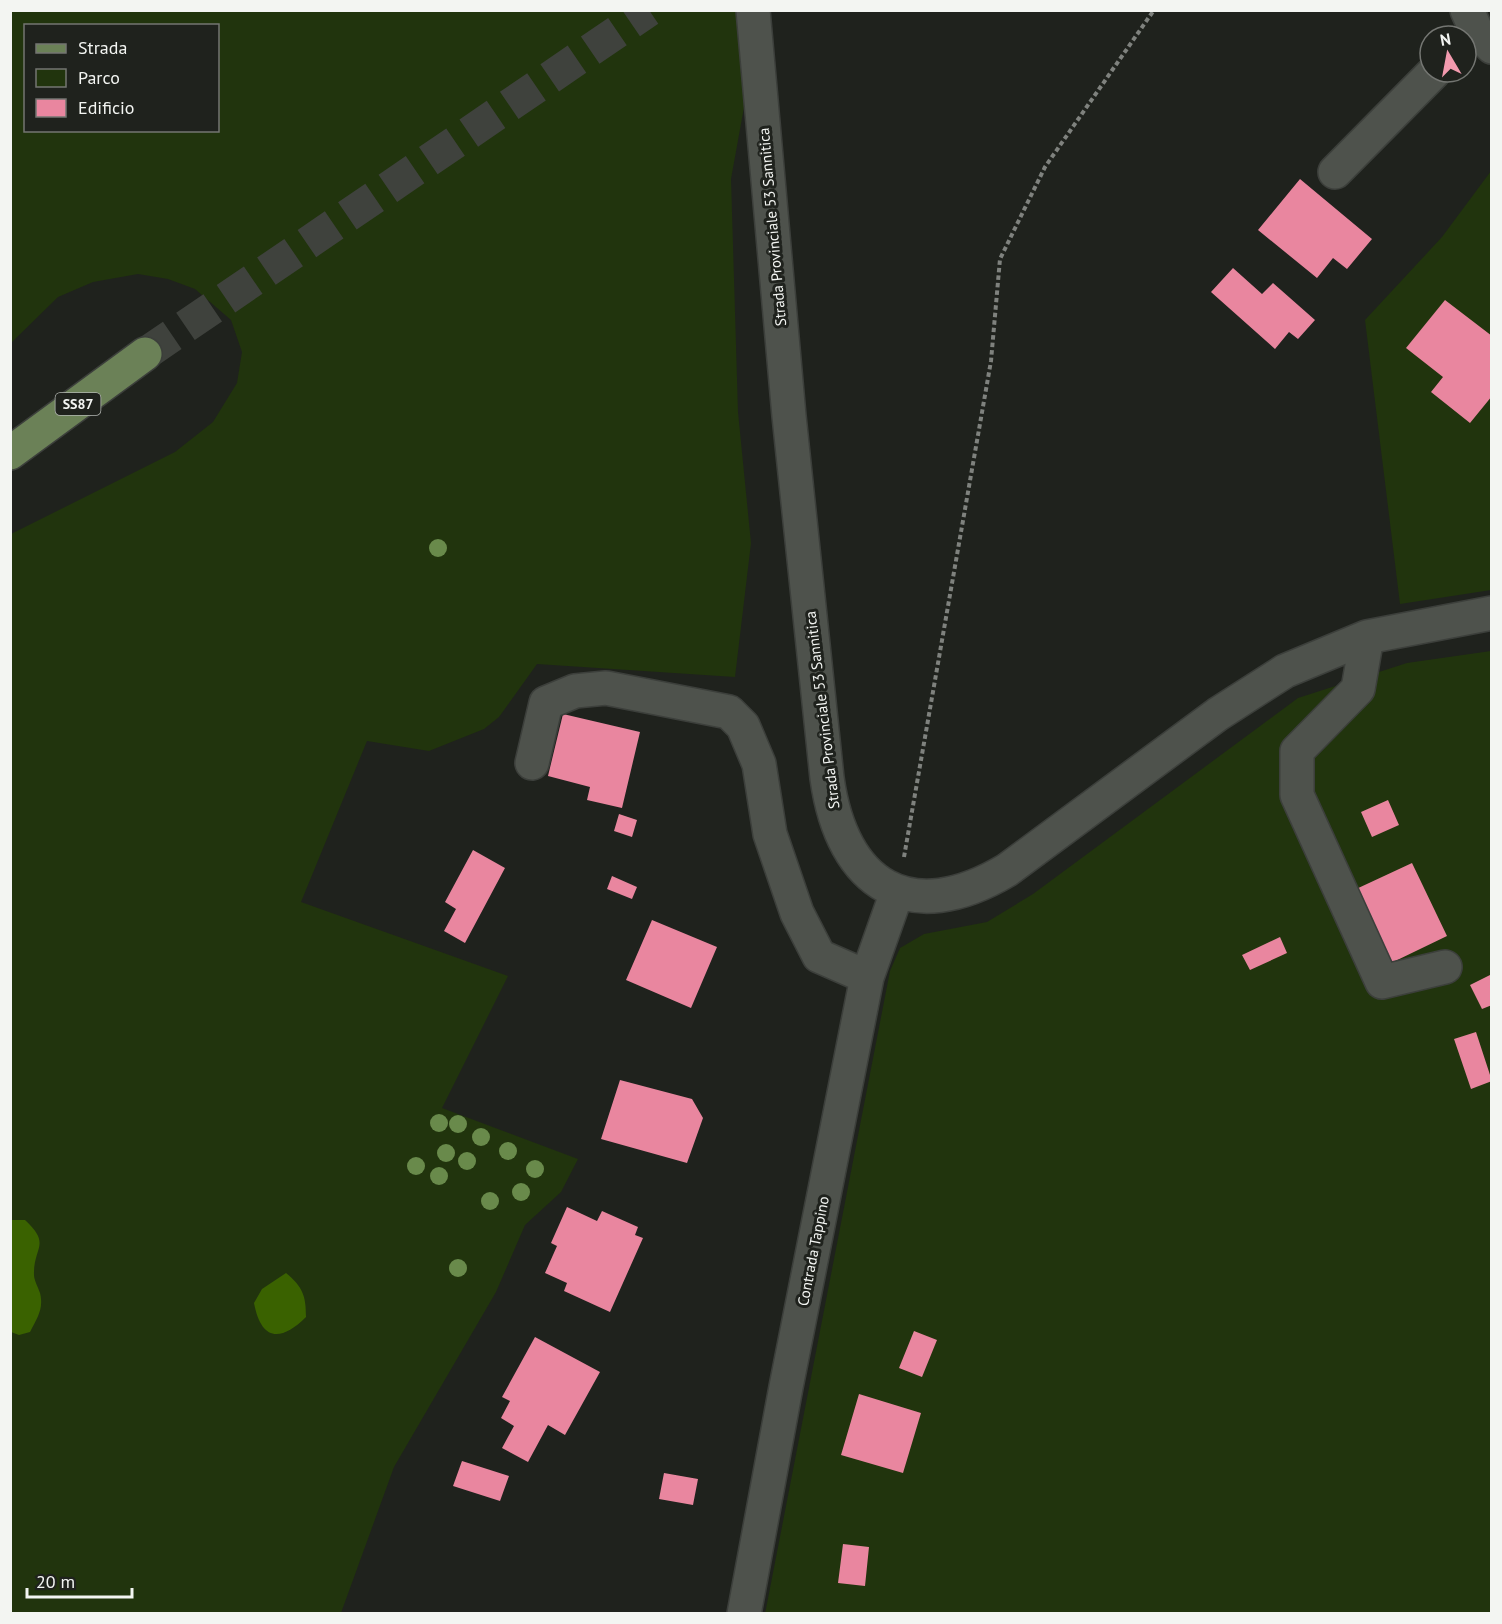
<svg xmlns="http://www.w3.org/2000/svg" width="1502" height="1624" font-family="'PT Sans',sans-serif">
	<style>
		.green { fill: #21340d; fill-rule: evenodd }
		.forest { fill: #3a6200 }
		.building { fill: #e9869f }
		.lines { fill: none; stroke-linecap: round; stroke-linejoin: round }
		.major-tunnel { stroke: #3f423d; stroke-width: 33; stroke-dasharray: 33 16; stroke-linecap: butt }
		.minor-casing { stroke: #3c3f3b; stroke-width: 36 }
		.major-casing { stroke: #3c3f3b; stroke-width: 36 }
		.path { stroke: #7f827e; stroke-width: 4; stroke-dasharray: 4.5 3; stroke-linecap: butt }
		.minor { stroke: #4e524c; stroke-width: 33 }
		.major { stroke: #6b8157; stroke-width: 33 }
		.tree { fill: #698a4b }
		.labels { text-anchor: middle; dominant-baseline: central; stroke-width: 6; stroke-linejoin: round; paint-order: stroke }
		.shield { fill: #1f221d; stroke: #b3b6b2; stroke-width: 1.5 }
		.shield-label { font-size: 14px; font-weight: bold; fill: #f3f5f2 }
		.street-label { font-size: 15px; fill: #f3f5f2; stroke: #1f221d }
	</style>
	<rect width="100%" height="100%" fill="#1f221d"/>
	<!-- green -->
	<path class="green" d="M11,11H743L750,74L731,179L738,412L751,543L735,677L537,664L499,717L484,729L429,751L367,741L301,902L508,976L442,1108L578,1159L561,1192L525,1225L496,1292L394,1467L341,1613H11V534L175,452L213,422L237,383L242,352L231,320L195,289L168,279L138,274L93,282L58,297L11,343ZM26,26H218V130H26Z
		M1491,171V590L1400,604L1365,320L1442,237Z
		M1491,651V1613L765,1614L890,971L900,948L924,934L987,922L1033,894L1298,698L1407,663Z"/>
	<!-- forest -->
	<path class="forest" d="M11,1220H25C52,1245 33,1247 34,1275C34,1280 38,1287 40,1293C44,1309 37,1318 30,1332L19,1335L11,1332Z
		M286,1273C303,1287 306,1296 306,1317C280,1343 261,1340 254,1303L262,1289Z"/>
	<!-- building -->
	<path class="building" d="M1300,179L1372,239L1347,269L1333,258L1317,278L1258,230Z
		M1233,268L1262,294L1273,283L1315,320L1298,339L1289,332L1275,349L1211,292Z
		M1445,300L1492,336V396L1470,423L1431,392L1443,377L1406,348Z
		M563,714L640,732L622,808L587,800L590,787L548,776Z
		M1388,800L1399,825L1372,837L1361,812Z
		M619,814L637,820L632,837L614,831Z
		M473,850L505,868L465,943L444,931L456,909L445,902Z
		M1412,863L1447,936L1389,964L1354,890Z
		M612,876L637,887L632,899L607,889Z
		M652,920L717,947L691,1008L626,980Z
		M1280,937L1287,953L1250,970L1242,955Z
		M1492,974V1005L1482,1009L1470,985Z
		M1476,1032L1492,1081L1471,1089L1454,1039Z
		M620,1080L692,1099L703,1118L687,1163L601,1139Z
		M567,1207L597,1221L602,1211L638,1227L635,1235L643,1238L610,1312L564,1291L567,1283L545,1273L557,1246L551,1243Z
		M914,1331L937,1340L922,1377L899,1368Z
		M535,1337L600,1372L565,1435L548,1425L528,1462L502,1448L514,1426L501,1418L510,1401L502,1397Z
		M859,1394L921,1413L903,1473L841,1455Z
		M462,1461L509,1476L500,1501L453,1486Z
		M664,1473L698,1479L693,1505L659,1499Z
		M843,1544L869,1547L865,1586L838,1583Z"/>
	<g class="lines">
		<!-- major-tunnel -->
		<path class="major-tunnel" d="M145,354L649,10"/>
		<defs>
			<path id="minor" d="M753,10L789,416L827,778C842,886 910,928 1007,870L1218,714L1285,671L1367,637L1492,613
				M1467,10L1476,30L1492,47
				M1335,172L1434,72
				M1367,637L1358,689L1297,751V795L1382,982L1445,967
				M532,763L546,703L575,691L606,688L729,712L743,726L759,764L770,834L797,913L819,956L867,977
				M744,1614L786,1387L867,977L897,892"/>
			<path id="major" d="M10,453L145,354"/>
		</defs>
		<!-- minor casing -->
		<use href="#minor" class="minor-casing"/>
		<!-- major casing -->
		<use href="#major" class="major-casing"/>
		<!-- path -->
		<path class="path" d="M904,857L991,361L1000,259L1045,167L1154,10"/>
		<!-- minor -->
		<use href="#minor" class="minor"/>
		<!-- major -->
		<use href="#major" class="major"/>
	</g>
	<!-- trees -->
	<g class="tree">
		<circle cx="438" cy="548" r="9"/>
		<circle cx="439" cy="1123" r="9"/>
		<circle cx="458" cy="1124" r="9"/>
		<circle cx="481" cy="1137" r="9"/>
		<circle cx="508" cy="1151" r="9"/>
		<circle cx="446" cy="1153" r="9"/>
		<circle cx="467" cy="1161" r="9"/>
		<circle cx="416" cy="1166" r="9"/>
		<circle cx="535" cy="1169" r="9"/>
		<circle cx="439" cy="1176" r="9"/>
		<circle cx="521" cy="1192" r="9"/>
		<circle cx="490" cy="1201" r="9"/>
		<circle cx="458" cy="1268" r="9"/>
	</g>
	<g class="labels">
		<!-- shield labels -->
		<rect class="shield" x="55.5" y="393" width="45" height="22" rx="4.5"/>
		<g class="shield-label">
			<text x="78" y="404">SS87</text>
		</g>
		<!-- street labels -->
		<g class="street-label">
			<text transform="translate(772 227) rotate(-95)">Strada Provinciale 53 Sannitica</text>
			<text transform="translate(822 710) rotate(-97)">Strada Provinciale 53 Sannitica</text>
			<text transform="translate(813 1251) rotate(-79)">Contrada Tappino</text>
		</g>
	</g>
	<!-- border -->
	<rect width="1502" height="1624" fill="none" stroke="#f3f5f2" stroke-width="24"/>
	<!-- legend -->
	<rect x="24" y="24" width="195" height="108" fill="#1f221d" stroke="#747672" stroke-width="1.5"/>
	<rect x="36" y="44" width="30" height="9" fill="#6b8157" stroke="#747672" stroke-width="1.5"/>
	<text x="78" y="54" font-size="18" fill="#f3f5f2">Strada</text>
	<rect x="36" y="69" width="30" height="18" fill="#21340d" stroke="#747672" stroke-width="1.5"/>
	<text x="78" y="84" font-size="18" fill="#f3f5f2">Parco</text>
	<rect x="36" y="99" width="30" height="18" fill="#e9869f" stroke="#747672" stroke-width="1.5"/>
	<text x="78" y="114" font-size="18" fill="#f3f5f2">Edificio</text>
	<!-- north arrow -->
	<g transform="translate(1448 54) rotate(350)"><circle r="28" fill="#1f221d" stroke="#747672" stroke-width="1.5"/>
	<path d="M0-4.5L10 22L0 15L-10 22Z" fill="#f29aae"/>
	<text y="-9" font-size="16" font-weight="bold" text-anchor="middle" fill="#f3f5f2">N</text>
	</g>
	<!-- scale -->
	<path d="M27 1588v9h105v-9" fill="none" stroke="#f3f5f2" stroke-width="3"/>
	<text x="36" y="1588" font-size="18" fill="#f3f5f2" stroke="#1f221d" stroke-width="4.5" paint-order="stroke">20 m</text>
</svg>
